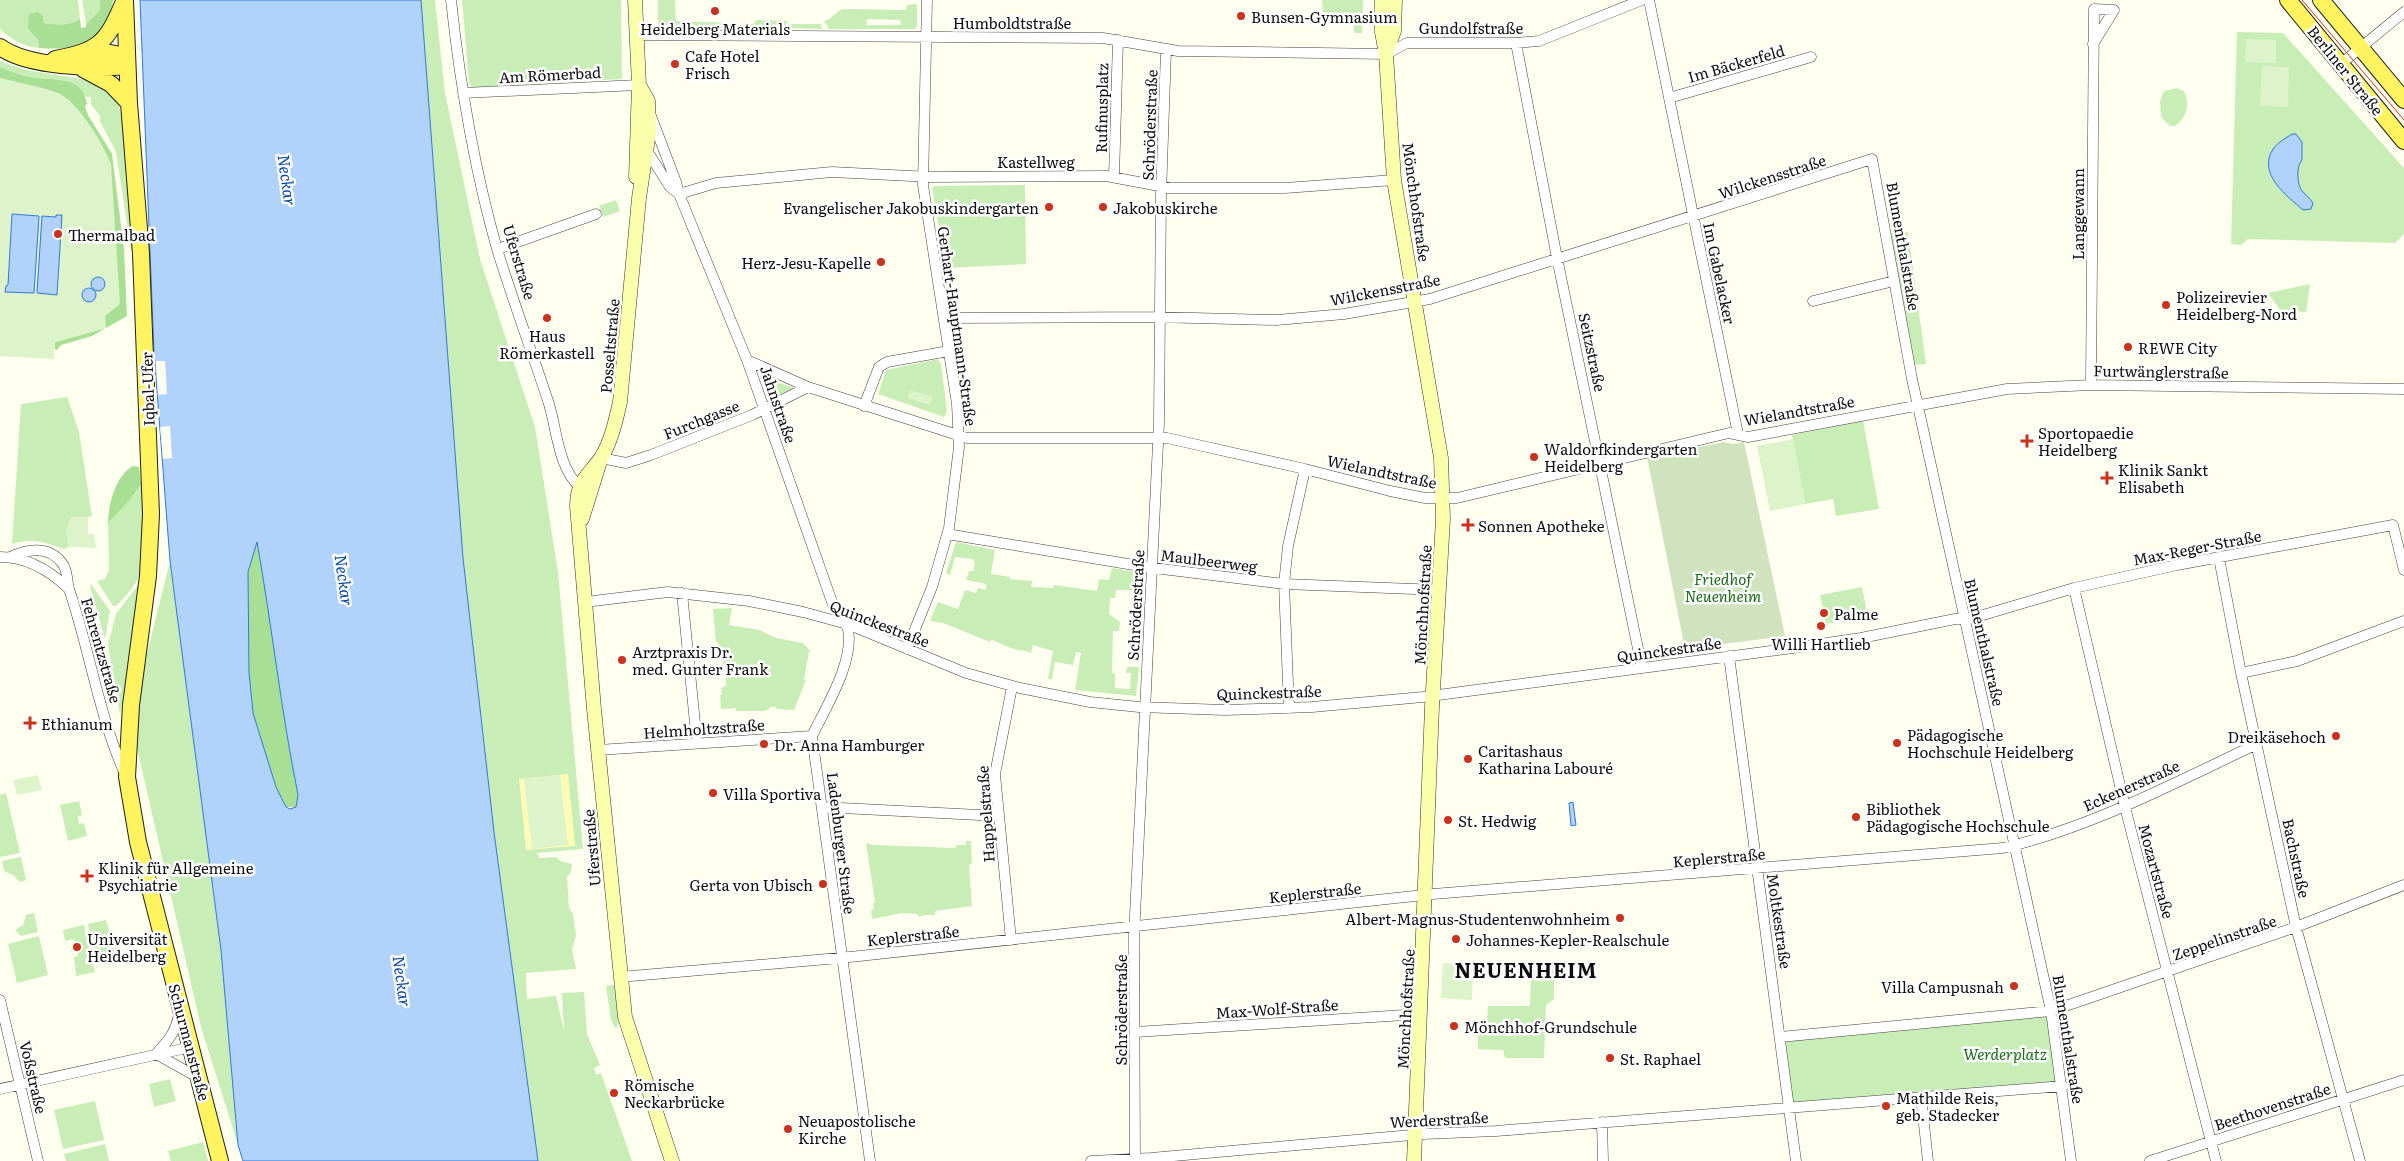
<svg xmlns="http://www.w3.org/2000/svg" width="2404" height="1161" font-family="Literata,serif">
	<style>
		.green { fill: #c9edb6; fill-rule: evenodd }
		.forest { fill: #a8df94 }
		.sand { fill: #fffcb8 }
		.cemetery { fill: #d1e3be }
		.pitch { fill: #ddf3c9 }
		.water { fill: #b0d2fb; stroke: #3178d8; fill-rule: evenodd }
		.pier { fill: #fffff0 }
		.lines { fill: none; stroke-linecap: round; stroke-linejoin: round }
		.street-casing { stroke: #414141; stroke-width: 11 }
		.secondary-casing { stroke: #303030; stroke-width: 15 }
		.primary-casing { stroke: #1f1f1f; stroke-width: 18 }
		.street { stroke: #fff; stroke-width: 10 }
		.secondary { stroke: #f9ffab; stroke-width: 14 }
		.primary { stroke: #fff460; stroke-width: 16 }
		.tram { stroke: #ca321b; stroke-width: 1 }
		.poi-dot { fill: #ca321b; stroke: #fff; stroke-width: 2 }
		.labels { text-anchor: middle; dominant-baseline: central; stroke-width: 5; stroke-linejoin: round; paint-order: stroke }
		.poi-label { font-size: 15px; fill: #0e0e0e; stroke: #fff; text-anchor: start }
		.street-label { font-size: 15px; fill: #0e0e0e; stroke: #fff }
		.park-label { font-size: 15px; font-style: italic; fill: #1c6c19; stroke: #fff }
		.water-label { font-size: 16px; font-style: italic; fill: #0d4aab; stroke: #fff }
		.district-label { font-size: 20px; font-weight: bold; letter-spacing: 1px; fill: #0e0e0e; stroke: #fff }
	</style>
	<rect width="100%" height="100%" fill="#fffff0"/>
	<!-- green -->
	<path class="green" d="M0,0H78L80,19C70,26 55,25 44,23L43,16L35,36L38,40L39,48C22,46 12,40 0,29Z
		M82,0H100L102,2L100,10L86,24Z
		M421,0H435L445,93L480,259L535,427L558,572L583,849L537,853L540,858L556,857L560,861L572,864L571,872L567,877L569,908L573,914L576,935L572,950L576,969L526,973L527,999L556,996L564,1031L562,993L584,992L587,1034L600,1065L594,1068L596,1075L601,1073L632,1161H538L494,832L463,558Z
		M462,0H621L622,79L472,88L469,83Z
		M658,0H675L676,21L738,23L737,29L658,27Z
		M1322,0H1363L1362,33H1354V14H1323Z
		M917,4V26L915,29H829L824,21C832,19 835,12 843,9L906,10L907,5ZM867,19L900,20L901,25H866Z
		M757,20L789,21L783,28H743L746,23L753,24Z
		M792,24H821L822,29L789,28Z
		M2237,32L2283,33L2404,168V234L2395,243L2248,239L2241,245L2231,244Z
		M0,61L26,70L95,81L117,99L121,114L133,250H131L116,152L100,121V116L91,104V97H86C65,72 59,83 30,77C20,75 10,71 0,67Z
		M2177,88L2184,91C2190,105 2187,117 2175,126H2170L2161,117L2160,102L2164,91Z
		M1025,185L1026,264L946,268L932,188L934,186Z
		M616,200L620,211L603,217L599,206Z
		M1908,232L1926,364L1914,365L1889,233Z
		M2310,284L2306,312L2280,310L2268,293Z
		M938,359L941,364L947,411L944,417L878,394L886,370Z
		M764,378L795,388L770,398Z
		M67,397L79,432L92,516L88,517V534L83,547H68L64,549C45,542 33,537 12,544L21,404Z
		M1863,420L1879,509L1836,516L1833,499L1805,504L1792,435Z
		M141,484C142,512 146,543 141,571C138,583 125,597 116,606H113L97,581L105,579L109,570L108,523L129,501Z
		M956,542L995,550L991,574L1010,577V579L1032,581L1031,587L1053,588L1054,585L1097,591L1099,579L1109,580L1112,568L1143,573V590H1116L1115,598H1110L1109,614L1120,622L1119,631H1113L1112,673L1115,674V688L1130,689L1131,673H1126L1127,667H1139L1136,696L1075,690L1081,653L1076,652L1073,665L1055,662L1052,679H1048L1053,651L1033,645L1031,653L1023,650L1022,651C1010,649 1002,643 991,640L990,642L943,623L930,621L938,602L958,609L965,590L976,593L978,588L986,590V584L966,580L969,571H973L975,563L973,559L955,557L950,575L946,573Z
		M170,561L221,950L238,1145L201,1027L135,739L145,662Z
		M142,580L138,616L120,715L108,645L116,614Z
		M91,584L110,611L105,639L90,586Z
		M1862,587L1868,617L1826,624L1820,595Z
		M732,608L729,625L759,630L776,638L803,643L811,652H809L804,679L806,680L794,710L777,709L776,707H769V709L764,711H736V708L721,709L720,695L722,694L721,688L726,686C727,671 720,656 718,642H716L713,609Z
		M6,793L20,853L0,857V795Z
		M79,801L82,815L78,816L79,824L84,823L87,836L68,841L60,805Z
		M966,841H971L972,864L969,865L972,906L935,911V915H925L918,917V914L902,913L872,919L871,910L874,909L873,903L875,902L866,843L873,845L956,848V845H966Z
		M21,857L26,880L20,882L13,875L4,871L2,861Z
		M34,913L38,932L21,936L15,930L23,925L26,915Z
		M106,920L110,933L105,935L106,938L92,941L88,924Z
		M84,925L95,972L76,976L74,957L78,956L74,939L65,941L63,930Z
		M39,936L48,975L17,983L8,944Z
		M106,940L107,943L112,942L115,955L100,959L101,964L98,965L92,943Z
		M1554,969V999L1546,1005L1544,1058H1505L1503,1050L1478,1049V1022H1487L1488,1006H1530L1531,970Z
		M614,985L619,1021L616,1029L611,1020L606,986Z
		M2049,1016L2058,1081L2053,1083L1798,1103L1791,1101L1784,1041L1792,1038Z
		M170,1079L176,1101L154,1107L149,1084Z
		M95,1101L104,1140L63,1149L54,1110Z
		M203,1142L208,1161H171L168,1151Z
		M105,1144L109,1161H66L64,1154Z"/>
	<!-- forest -->
	<path class="forest" d="M100,0H113C109,44 77,51 39,48L38,40L28,28L29,14L38,12L43,16L44,23C55,25 70,26 80,19L81,28L86,27V24L100,10Z
		M0,67C10,71 20,75 30,77C51,81 83,74 87,104L85,106L88,115L112,154L124,249L127,316L92,336L61,345L57,350L55,349V342L106,328L60,94L0,78Z
		M133,466L139,467L141,484L129,501L108,523C108,505 116,475 133,466Z
		M257,541C272,625 281,711 298,795L296,807H286L276,787L253,713L249,672L248,572Z"/>
	<!-- sand -->
	<path class="sand" d="M568,774L575,846L526,850L519,779Z"/>
	<!-- cemetery -->
	<path class="cemetery" d="M1724,442L1733,444L1744,442L1785,636L1685,649L1647,457Z"/>
	<!-- pitch -->
	<path class="pitch" d="M2246,39L2276,40V63L2245,62Z
		M2262,66L2289,67L2288,107L2260,106Z
		M0,78C19,83 41,86 60,94C78,102 104,145 111,164L120,304L105,316L106,328L55,342L54,359L0,356Z
		M910,390L933,397L930,405L908,398Z
		M1793,439L1805,504L1770,511L1757,446Z
		M71,517H88V534H94L96,548L68,547L66,531Z
		M38,775L42,790L17,795L13,780Z
		M560,775L568,845L532,849L524,779Z
		M1443,963L1473,965L1472,1000L1441,998Z"/>
	<!-- water -->
	<path class="water" d="M140,0H421L463,558L494,832L538,1161H243L238,1145L221,950L170,561L154,352ZM257,542C272,626 281,711 298,795L296,807L290,809L286,807L276,787L253,713L249,672L248,572Z
		M2292,134H2296L2302,142V160C2296,166 2297,185 2302,191C2306,195 2310,198 2313,203L2311,209L2303,210C2287,196 2257,174 2273,149C2277,143 2286,138 2292,134Z
		M12,214L39,216L34,293L5,292L6,286L8,285Z
		M56,215H62L57,295L37,293L42,216L56,217Z
		M91 284a7 7 0 1 1 14 0a7 7 0 1 1-14 0Z
		M82 295a7 7 0 1 1 14 0a7 7 0 1 1-14 0Z
		M1573,802L1576,825L1571,826L1569,803Z"/>
	<!-- pier -->
	<path class="pier" d="M156,361H165L167,394L158,395Z
		M170,426L172,458L163,459L160,427Z"/>
	<g class="lines">
		<defs>
			<path id="street" d="M451,0C460,84 474,168 497,249C513,301 532,352 549,404C557,430 558,468 580,487
				M1649,0L1738,434
				M637,35L1103,38L1178,51L1386,54L1407,43H1516L1539,41L1642,0
				M1516,43L1557,258L1642,668
				M2342,63L2404,12
				M463,93L639,85
				M1669,98L1811,57
				M651,116L676,182L679,194L747,360L832,602C837,609 845,617 847,625C857,658 826,707 812,736L870,1161
				M646,149L670,187L679,194
				M1114,177L1118,40
				M679,194L716,183L832,172L931,177L1106,176L1170,188H1285L1394,180
				M498,249L596,214
				M1813,301L1894,281
				M944,318L1155,317L1277,320L1344,314L1430,299L1872,159L1912,379L2051,1011L2071,1161
				M747,360L808,387L967,438H1167L1305,469L1390,491L1425,498H1457L1729,433L1748,437L2007,389L2091,385L2404,389
				M2091,385L2094,9L2114,10L2093,44
				M864,406L879,367L887,362L949,351
				M601,458L626,463L651,455L752,415L808,387
				M947,534L1146,567L1284,584L1440,590
				M0,557C27,557 49,570 68,588
				M10,557C28,549 48,545 62,563C69,572 66,582 70,592C90,652 99,716 125,774
				M2219,558L2241,673L2296,927L2360,1161
				M2074,588L2125,807L2216,1161
				M682,593L697,743
				M585,602L668,592L749,601L803,612L847,624L966,673L1020,688L1090,702L1139,707L1225,710L1312,707L1423,697L1793,648L1861,638L1955,619L1973,618L2074,588L2177,565L2393,525L2404,570
				M907,649L932,587L949,528L959,447L957,404L923,185L927,0
				M1729,656L1796,1161
				M2241,673L2297,661L2404,621
				M1289,708L1284,584L1288,546L1305,469
				M598,750L812,736
				M822,807L999,816
				M1011,940L995,774L1012,687
				M620,977L850,957L1433,894L2003,848C2092,827 2174,783 2257,744
				M0,1000L38,1161
				M1135,1032L1421,1014
				M1780,1037L2051,1011L2296,927L2404,885
				M156,1054C168,1041 177,1031 179,1013
				M156,1054L199,1078
				M0,1089L191,1047
				M1921,1097L1928,1161
				M1602,1122L1603,1161
				M1091,1161L1151,1158L1423,1134L1496,1131L2063,1086
				M1135,1161L1134,936L1159,423L1161,194L1166,50
				M2150,1161L2404,1080"/>
			<path id="secondary" d="M635,0L639,85L636,177
				M1382,0V32L1386,54L1394,180L1441,458L1443,519L1432,707L1414,1161
				M1386,53L1394,31L1395,0
				M639,85L648,101L649,132L639,198L620,402C616,420 611,442 601,458C588,476 577,481 577,506L594,709L625,1017L672,1161
				M582,519L601,458"/>
			<path id="primary" d="M125,0L129,103L141,254L151,514L148,576L131,705L127,777L138,842L220,1161
				M2288,0L2404,141
				M2321,0L2404,100
				M0,47C27,67 94,69 127,66
				M87,52L100,51L126,56
				M55,59C98,51 106,44 123,4
				M83,69L111,84L129,103"/>
		</defs>
		<!-- street casing -->
		<use href="#street" class="street-casing"/>
		<!-- secondary casing -->
		<use href="#secondary" class="secondary-casing"/>
		<!-- primary casing -->
		<use href="#primary" class="primary-casing"/>
		<!-- street -->
		<use href="#street" class="street"/>
		<!-- secondary -->
		<use href="#secondary" class="secondary"/>
		<!-- primary -->
		<use href="#primary" class="primary"/>
		<!-- tram -->
		<path class="tram" d="M2302,0L2404,120"/>
	</g>
	<!-- markers -->
	<g class="poi-dot">
		<circle cx="715" cy="11" r="5"/>
		<circle cx="1241" cy="16" r="5"/>
		<circle cx="675" cy="64" r="5"/>
		<circle cx="1049" cy="207" r="5"/>
		<circle cx="1103" cy="207" r="5"/>
		<circle cx="58" cy="234" r="5"/>
		<circle cx="881" cy="262" r="5"/>
		<circle cx="2166" cy="305" r="5"/>
		<circle cx="547" cy="318" r="5"/>
		<circle cx="2128" cy="347" r="5"/>
		<path d="M2024.5 433.5h5v5h5v5h-5v5h-5v-5h-5v-5h5z"/>
		<circle cx="1534" cy="457" r="5"/>
		<path d="M2104.5 470.5h5v5h5v5h-5v5h-5v-5h-5v-5h5z"/>
		<path d="M1465.5 517.5h5v5h5v5h-5v5h-5v-5h-5v-5h5z"/>
		<circle cx="1824" cy="613" r="5"/>
		<circle cx="1821" cy="626" r="5"/>
		<circle cx="622" cy="660" r="5"/>
		<path d="M27.5 715.5h5v5h5v5h-5v5h-5v-5h-5v-5h5z"/>
		<circle cx="2336" cy="736" r="5"/>
		<circle cx="1897" cy="743" r="5"/>
		<circle cx="764" cy="744" r="5"/>
		<circle cx="1468" cy="759" r="5"/>
		<circle cx="713" cy="793" r="5"/>
		<circle cx="1856" cy="817" r="5"/>
		<circle cx="1448" cy="820" r="5"/>
		<path d="M84.5 868.5h5v5h5v5h-5v5h-5v-5h-5v-5h5z"/>
		<circle cx="823" cy="884" r="5"/>
		<circle cx="1620" cy="918" r="5"/>
		<circle cx="1456" cy="939" r="5"/>
		<circle cx="77" cy="947" r="5"/>
		<circle cx="2014" cy="986" r="5"/>
		<circle cx="1454" cy="1026" r="5"/>
		<circle cx="1610" cy="1058" r="5"/>
		<circle cx="614" cy="1093" r="5"/>
		<circle cx="1886" cy="1106" r="5"/>
		<circle cx="788" cy="1129" r="5"/>
	</g>
	<g class="labels">
		<!-- poi labels -->
		<g class="poi-label">
			<text x="1251" y="16">Bunsen-Gymnasium</text>
			<text x="715" y="28" text-anchor="middle">Heidelberg Materials</text>
			<text x="685" y="55">Cafe Hotel<tspan x="685" dy="17">Frisch</tspan></text>
			<text x="1039" y="207" text-anchor="end">Evangelischer Jakobuskindergarten</text>
			<text x="1113" y="207">Jakobuskirche</text>
			<text x="68" y="234">Thermalbad</text>
			<text x="871" y="262" text-anchor="end">Herz-Jesu-Kapelle</text>
			<text x="2176" y="296">Polizeirevier<tspan x="2176" dy="17">Heidelberg-Nord</tspan></text>
			<text x="547" y="335" text-anchor="middle">Haus<tspan x="547" dy="17">Römerkastell</tspan></text>
			<text x="2138" y="347">REWE City</text>
			<text x="2038" y="432">Sportopaedie<tspan x="2038" dy="17">Heidelberg</tspan></text>
			<text x="1544" y="448">Waldorfkindergarten<tspan x="1544" dy="17">Heidelberg</tspan></text>
			<text x="2118" y="469">Klinik Sankt<tspan x="2118" dy="17">Elisabeth</tspan></text>
			<text x="1478" y="525">Sonnen Apotheke</text>
			<text x="1834" y="613">Palme</text>
			<text x="1821" y="643" text-anchor="middle">Willi Hartlieb</text>
			<text x="632" y="651">Arztpraxis Dr.<tspan x="632" dy="17">med. Gunter Frank</tspan></text>
			<text x="41" y="723">Ethianum</text>
			<text x="1907" y="734">Pädagogische<tspan x="1907" dy="17">Hochschule Heidelberg</tspan></text>
			<text x="2326" y="736" text-anchor="end">Dreikäsehoch</text>
			<text x="774" y="744">Dr. Anna Hamburger</text>
			<text x="1478" y="750">Caritashaus<tspan x="1478" dy="17">Katharina Labouré</tspan></text>
			<text x="723" y="793">Villa Sportiva</text>
			<text x="1866" y="808">Bibliothek<tspan x="1866" dy="17">Pädagogische Hochschule</tspan></text>
			<text x="1458" y="820">St. Hedwig</text>
			<text x="98" y="867">Klinik für Allgemeine<tspan x="98" dy="17">Psychiatrie</tspan></text>
			<text x="813" y="884" text-anchor="end">Gerta von Ubisch</text>
			<text x="1610" y="918" text-anchor="end">Albert-Magnus-Studentenwohnheim</text>
			<text x="87" y="938">Universität<tspan x="87" dy="17">Heidelberg</tspan></text>
			<text x="1466" y="939">Johannes-Kepler-Realschule</text>
			<text x="2004" y="986" text-anchor="end">Villa Campusnah</text>
			<text x="1464" y="1026">Mönchhof-Grundschule</text>
			<text x="1620" y="1058">St. Raphael</text>
			<text x="624" y="1084">Römische<tspan x="624" dy="17">Neckarbrücke</tspan></text>
			<text x="1896" y="1097">Mathilde Reis,<tspan x="1896" dy="17">geb. Stadecker</tspan></text>
			<text x="798" y="1120">Neuapostolische<tspan x="798" dy="17">Kirche</tspan></text>
		</g>
		<!-- street labels -->
		<g class="street-label">
			<text x="1012" y="22">Humboldtstraße</text>
			<text x="1471" y="27">Gundolfstraße</text>
			<text transform="translate(1736 63) rotate(-16)">Im Bäckerfeld</text>
			<text transform="translate(2346 70) rotate(51)">Berliner Straße</text>
			<text transform="translate(550 74) rotate(-3)">Am Römerbad</text>
			<text transform="translate(1101 108) rotate(-89)">Rufinusplatz</text>
			<text transform="translate(1149 125) rotate(-88)">Schröderstraße</text>
			<text x="1036" y="161">Kastellweg</text>
			<text transform="translate(1772 176) rotate(-18)">Wilckensstraße</text>
			<text transform="translate(1417 202) rotate(82)">Mönchhofstraße</text>
			<text transform="translate(2077 214) rotate(-90)">Langgewann</text>
			<text transform="translate(1904 246) rotate(80)">Blumenthalstraße</text>
			<text transform="translate(520 262) rotate(73)">Uferstraße</text>
			<text transform="translate(1720 273) rotate(78)">Im Gabelacker</text>
			<text transform="translate(1385 289) rotate(-11)">Wilckensstraße</text>
			<text transform="translate(958 326) rotate(82)">Gerhart-Hauptmann-Straße</text>
			<text transform="translate(609 346) rotate(-85)">Posseltstraße</text>
			<text transform="translate(1593 352) rotate(78)">Seitzstraße</text>
			<text transform="translate(2161 371) rotate(1)">Furtwänglerstraße</text>
			<text transform="translate(147 389) rotate(-92)">Iqbal-Ufer</text>
			<text transform="translate(779 404) rotate(71)">Jahnstraße</text>
			<text transform="translate(1799 410) rotate(-10)">Wielandtstraße</text>
			<text transform="translate(701 419) rotate(-22)">Furchgasse</text>
			<text transform="translate(1382 471) rotate(12)">Wielandtstraße</text>
			<text transform="translate(2197 547) rotate(-11)">Max-Reger-Straße</text>
			<text transform="translate(1209 560) rotate(7)">Maulbeerweg</text>
			<text transform="translate(1135 605) rotate(-87)">Schröderstraße</text>
			<text transform="translate(1422 605) rotate(-87)">Mönchhofstraße</text>
			<text transform="translate(880 623) rotate(21)">Quinckestraße</text>
			<text transform="translate(1985 642) rotate(77)">Blumenthalstraße</text>
			<text transform="translate(1669 649) rotate(-8)">Quinckestraße</text>
			<text transform="translate(102 650) rotate(74)">Fehrentzstraße</text>
			<text transform="translate(1269 692) rotate(-2)">Quinckestraße</text>
			<text transform="translate(704 728) rotate(-4)">Helmholtzstraße</text>
			<text transform="translate(2131 785) rotate(-24)">Eckenerstraße</text>
			<text transform="translate(985 814) rotate(-94)">Happelstraße</text>
			<text transform="translate(842 843) rotate(83)">Ladenburger Straße</text>
			<text transform="translate(591 848) rotate(-95)">Uferstraße</text>
			<text transform="translate(1719 857) rotate(-5)">Keplerstraße</text>
			<text transform="translate(2297 858) rotate(78)">Bachstraße</text>
			<text transform="translate(2157 871) rotate(75)">Mozartstraße</text>
			<text transform="translate(1315 892) rotate(-6)">Keplerstraße</text>
			<text transform="translate(1780 921) rotate(82)">Moltkestraße</text>
			<text transform="translate(913 935) rotate(-6)">Keplerstraße</text>
			<text transform="translate(2224 937) rotate(-19)">Zeppelinstraße</text>
			<text transform="translate(1277 1008) rotate(-4)">Max-Wolf-Straße</text>
			<text transform="translate(1405 1009) rotate(-87)">Mönchhofstraße</text>
			<text transform="translate(1120 1010) rotate(-90)">Schröderstraße</text>
			<text transform="translate(2069 1039) rotate(81)">Blumenthalstraße</text>
			<text transform="translate(190 1042) rotate(75)">Schurmanstraße</text>
			<text transform="translate(34 1077) rotate(77)">Voßstraße</text>
			<text transform="translate(2272 1106) rotate(-18)">Beethovenstraße</text>
			<text transform="translate(1439 1119) rotate(-3)">Werderstraße</text>
		</g>
		<!-- park labels -->
		<g class="park-label">
			<text x="1723" y="578">Friedhof<tspan x="1723" dy="17">Neuenheim</tspan></text>
			<text x="2005" y="1053">Werderplatz</text>
		</g>
		<!-- water labels -->
		<g class="water-label">
			<text transform="translate(288 180) rotate(82)">Neckar</text>
			<text transform="translate(345 580) rotate(82)">Neckar</text>
			<text transform="translate(403 981) rotate(82)">Neckar</text>
		</g>
		<!-- district labels -->
		<g class="district-label">
			<text x="1526" y="969">NEUENHEIM</text>
		</g>
	</g>
</svg>
